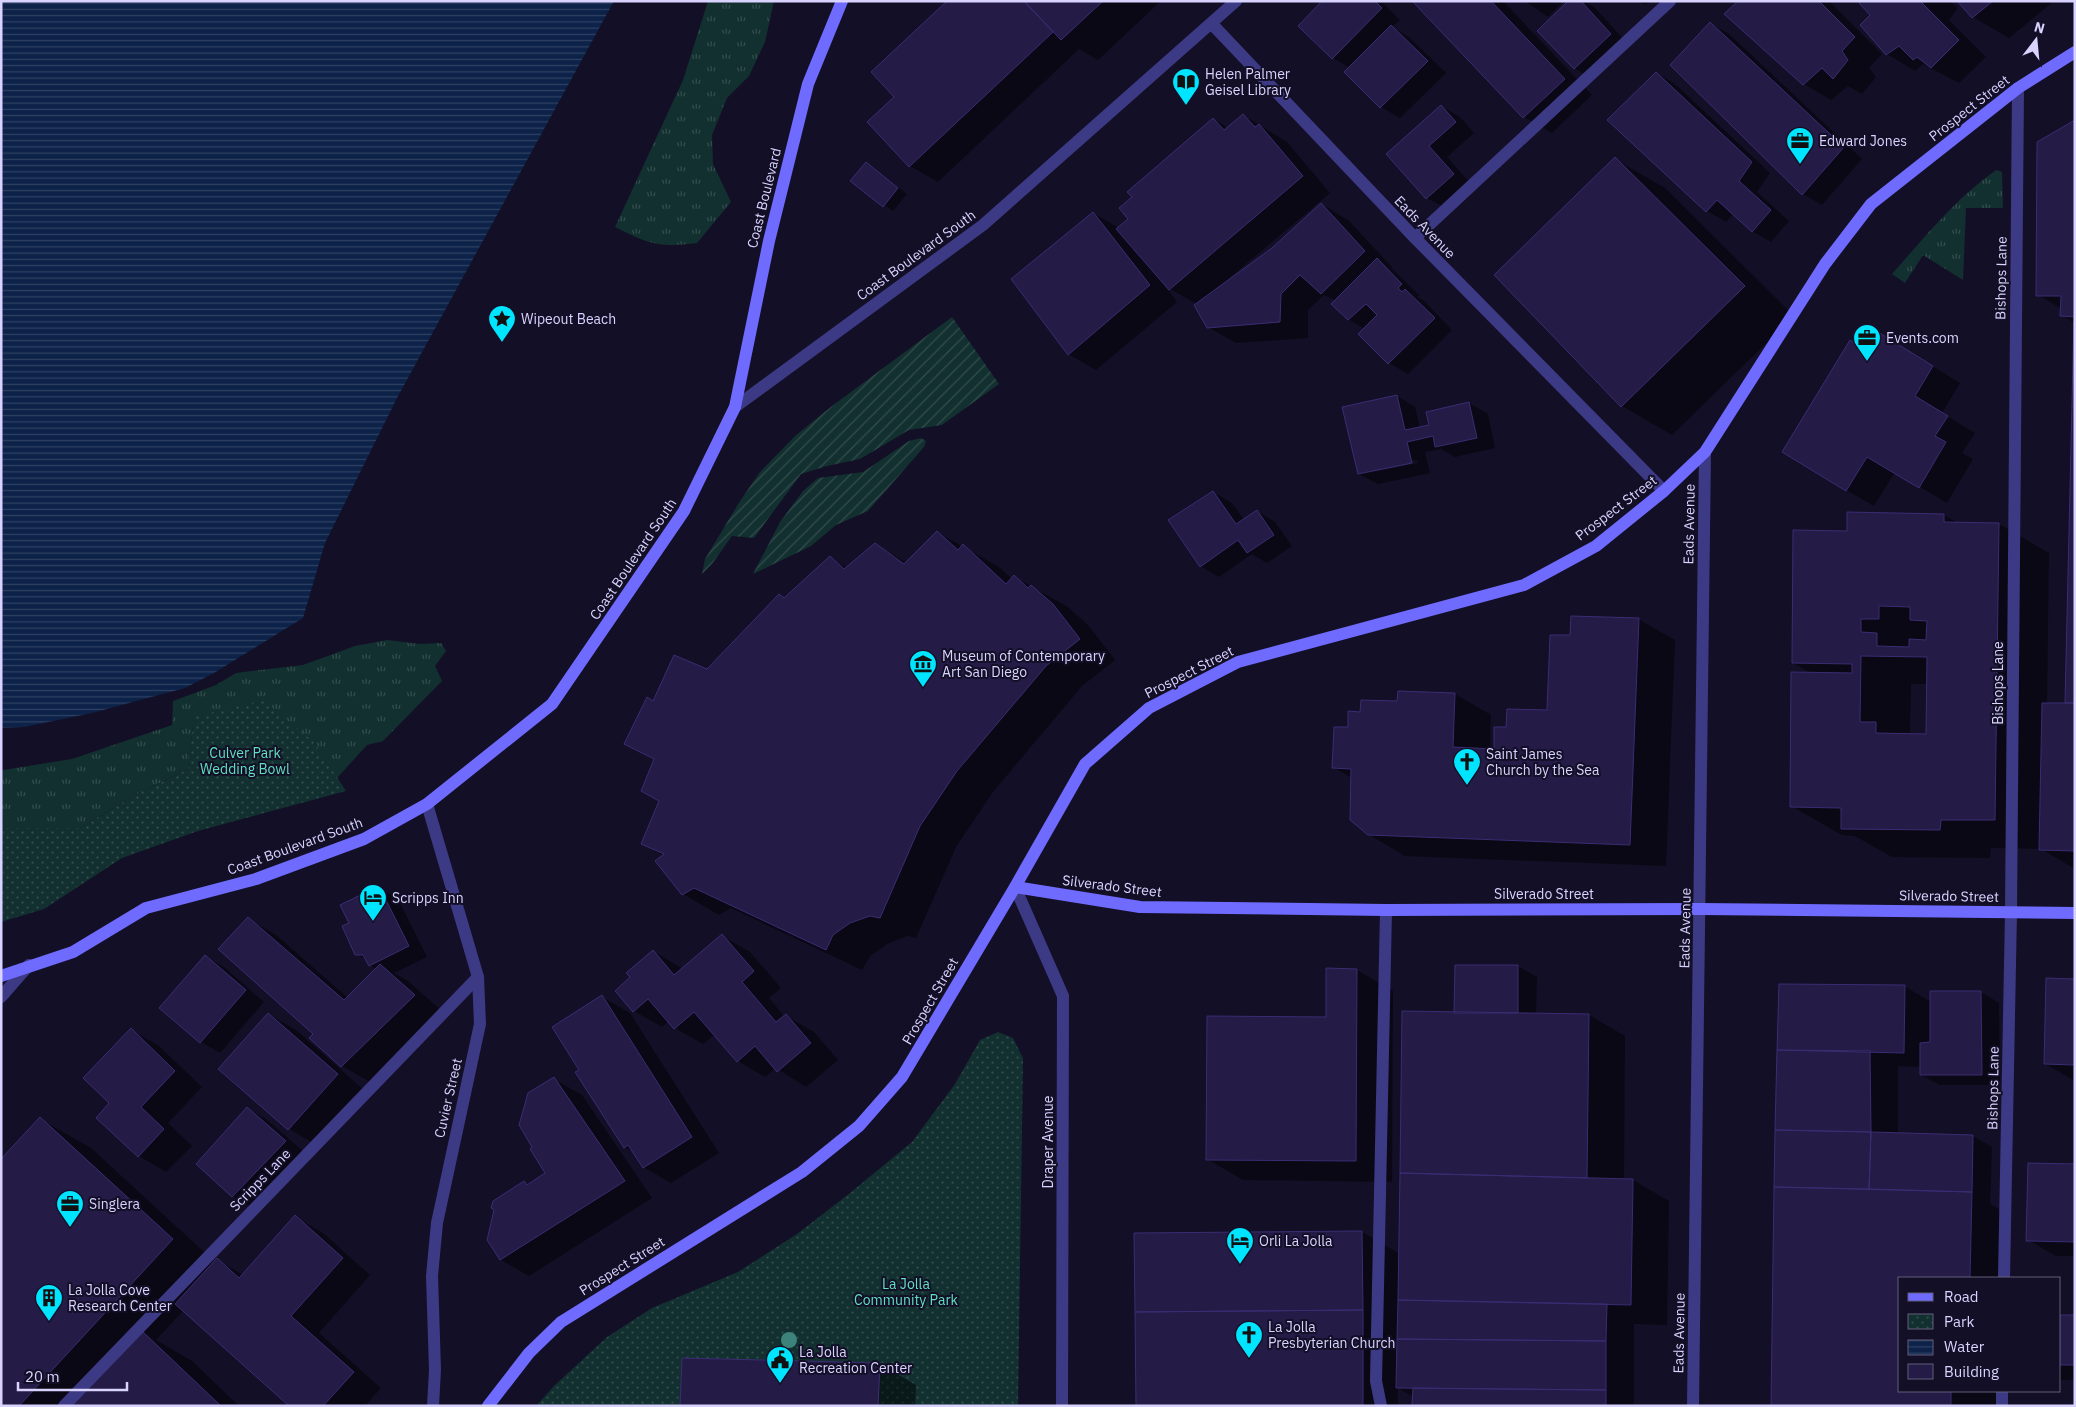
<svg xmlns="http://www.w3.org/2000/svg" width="2076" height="1407" font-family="'IBM Plex Sans',sans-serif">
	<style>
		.grass { fill: url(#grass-tufts) }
		.park { fill: url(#park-dots) }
		.garden { fill: url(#garden-furrows) }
		.water { fill: url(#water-rules) }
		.shadow { fill: #0007; fill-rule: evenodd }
		.building { fill: #241b47; stroke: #3b2d73; fill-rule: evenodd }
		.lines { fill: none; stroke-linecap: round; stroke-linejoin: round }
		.lane { stroke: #3d3a85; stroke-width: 12 }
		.street { stroke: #3d3a85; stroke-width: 12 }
		.secondary { stroke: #6f6bff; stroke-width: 12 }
		.tree { fill: #3d827b }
		.labels { text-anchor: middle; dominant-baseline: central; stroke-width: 4; stroke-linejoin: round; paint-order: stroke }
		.poi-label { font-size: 14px; fill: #d9d4ff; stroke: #130f26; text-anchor: start }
		.street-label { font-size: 14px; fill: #d9d4ff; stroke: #130f26 }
		.park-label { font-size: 14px; fill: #5fe0c0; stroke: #130f26 }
	</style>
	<defs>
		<pattern id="grass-tufts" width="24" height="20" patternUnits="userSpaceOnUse" patternTransform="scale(1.25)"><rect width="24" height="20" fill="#12302f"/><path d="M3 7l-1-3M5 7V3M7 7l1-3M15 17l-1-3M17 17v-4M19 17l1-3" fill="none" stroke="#344d4e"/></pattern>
		<pattern id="park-dots" width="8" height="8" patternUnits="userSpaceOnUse" patternTransform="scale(1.25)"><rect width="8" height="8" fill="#12302f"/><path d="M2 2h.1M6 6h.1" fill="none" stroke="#344d4e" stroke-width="1.8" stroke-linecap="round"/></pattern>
		<pattern id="garden-furrows" width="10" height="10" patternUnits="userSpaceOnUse" patternTransform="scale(1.25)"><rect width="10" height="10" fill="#12302f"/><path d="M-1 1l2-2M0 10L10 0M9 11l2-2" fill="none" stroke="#344d4e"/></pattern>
		<pattern id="water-rules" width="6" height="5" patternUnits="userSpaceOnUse" patternTransform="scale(1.25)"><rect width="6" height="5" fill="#0c2248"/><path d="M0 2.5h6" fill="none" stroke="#2f4163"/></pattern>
	</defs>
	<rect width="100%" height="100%" fill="#130f26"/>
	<!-- grass -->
	<path class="grass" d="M708,1H774L765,42L749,76L727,98L712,135L713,164L731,202L697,243C660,248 648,244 615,227L683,80Z
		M1996,170L2002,172L2003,208H1966L1963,280L1923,255L1905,283L1892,274C1924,238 1956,198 1996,170Z
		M387,640L420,644L441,643L446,651L435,666L442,681L383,741L367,745L337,778L314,742L194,717L188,769L135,795L80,828H1V772L3,770L72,759L172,725L173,701L216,685L236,673L303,665L355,646Z"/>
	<!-- park -->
	<path class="park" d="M263,700L314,742L346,791L198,831L122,858L44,909L1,922V828H80L135,795L188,769L194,717Z
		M998,1032L1013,1038L1023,1058L1018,1406H536L554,1386L607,1337L652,1308L738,1272L797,1234L850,1193L912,1142L955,1084L980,1040Z"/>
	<!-- garden -->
	<path class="garden" d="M952,317L999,384L942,425L909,430L860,459L827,466L801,474L754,538L732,536L712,564L702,574L705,559L740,501L760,472L795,436L832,406Z
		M921,438L926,441L924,447L868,511L836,525L811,546L753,574L780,522L803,491L818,478L863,472L909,441Z"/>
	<!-- water -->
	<path class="water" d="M1,1H614L397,398L325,543L303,618L214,673L185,688L92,713L24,727L1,728Z"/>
	<!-- shadow -->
	<path class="shadow" d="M948,1H1161L1098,60L1079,49L938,182L910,166L896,97Z
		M1324,1H1381L1400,20L1392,27L1410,38L1446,73L1400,118L1381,107L1346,72L1350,68L1333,58Z
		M1414,1H1503L1592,95L1552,133L1524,117Z
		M1525,1H1564L1548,17Z
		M1570,1H1583L1594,7L1629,45L1593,79L1574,68Z
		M1639,1H1650L1646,5Z
		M1739,1H1829L1882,54L1869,68L1876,77L1862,94L1848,86L1831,100L1804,84Z
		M1862,1H1950L1958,8L1949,20L1986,57L1959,83L1923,64L1915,71L1887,54L1872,15Z
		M1959,1H2054L2009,38L1973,17Z
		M1710,23L1729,34L1862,159L1822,205L1803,194L1671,65Z
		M1656,73L1675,84L1770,173L1757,192L1789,221L1771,242L1752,231L1733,214L1726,222L1707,211L1609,120Z
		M1441,106L1460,117L1474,133L1447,157L1472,185L1446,208L1427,198L1388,154Z
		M1243,115L1287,142L1330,193L1226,281L1227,283L1273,249L1322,204L1349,221L1392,267L1391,268L1419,295L1417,297L1424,301L1452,330L1408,374L1389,363L1365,329L1348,319L1336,301L1324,295L1308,310V338L1236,343L1208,327L1197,304L1170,289L1164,282L1163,283L1177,302L1096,370L1068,354L1093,213L1119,228L1130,219L1214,119L1228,128Z
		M2075,122V323L2061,315L2062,309L2038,295Z
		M1615,159L1665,188L1794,316L1672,435L1622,406L1496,275Z
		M866,164L907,194L893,211L852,181Z
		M1898,345L1960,383L1942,413L1975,433L1962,453L1973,459L1947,503L1895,472L1874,506L1846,490L1859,347Z
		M2075,348V869L2041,849L1991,848L1990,858L1892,857L1855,836L1842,835L1791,806L1812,674L1793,663L1848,532L1944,515L1958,523L1999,524L2049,553L2047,704H2069ZM1911,684H1928L1927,736L1910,735Z
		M1397,396L1415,407L1420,428L1431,426L1469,403L1488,414L1495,448L1455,457L1441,449L1425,452L1430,473L1378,484L1359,474ZM1417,460L1418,463L1373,472V470Z
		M1213,492L1232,503L1244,520L1257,511L1275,522L1292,546L1267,563L1252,554L1219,577L1200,566Z
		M937,532L999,567L1012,579L1014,577L1068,607L1089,626L1115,660L1082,686L993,792L956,847L916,938L907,936L887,944L870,956L862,970L731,908L719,915L683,894L657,862L664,856L642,844L661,801L655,760L626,743L653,702L707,671L830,558L847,568L875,544L907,563Z
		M1638,619L1675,640L1666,866L1405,856L1368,834L1352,778L1333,767L1349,728L1362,713L1398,703L1455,694L1491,715L1490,750H1495L1508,728L1548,712L1571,637Z
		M379,888L398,899L427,957L394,973L408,981L442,1011L370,1082L342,1066L311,1038L315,1034L248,919L276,935L348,998L376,969L370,965L368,960L356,954L350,923Z
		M722,936L750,952L781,988L769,998L785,1017L786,1016L814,1032L838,1060L806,1087L776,1068L765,1077L738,1061L715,1034L703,1044L675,1028L669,1021L662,1027L634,1011L632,977L653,951L683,969Z
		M206,957L224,967L264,1002L220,1053L201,1042L161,1008Z
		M1518,966L1537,977L1536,1014L1589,1015L1625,1036L1624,1180H1633L1669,1201L1667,1325L1634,1324V1406H1414V1397L1398,1388V1406H1137L1135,1234L1362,1232L1400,1254L1455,1013Z
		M1357,970L1393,991L1392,1182L1243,1180L1207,1159L1327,1018Z
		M2075,980V1081L2045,1064Z
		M1904,986L1931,1002L1981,992L1999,1003L2000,1085H1940L1921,1075V1067L1898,1066V1135L1973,1136L1992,1147L1990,1204L2008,1214L2007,1278H1900V1391H2005L2004,1406H1772L1776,1130Z
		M602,997L630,1013L719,1153L671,1183L643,1167L634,1152L624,1147L581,1070Z
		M268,1014L296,1030L365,1091L317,1145L289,1129L220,1069Z
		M131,1030L159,1046L202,1087L168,1123L192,1146L166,1172L139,1156L111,1103Z
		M554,1079L582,1095L652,1198L529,1276L501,1260L488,1240L524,1183L529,1185L547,1173L533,1147Z
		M247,1108L266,1119L304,1152L251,1207L233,1196Z
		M40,1119L91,1148L215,1262L217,1260L243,1275L295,1217L323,1233L370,1275L319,1333L381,1388L365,1406H290L184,1310L156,1340L192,1361L239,1406H1Z
		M2075,1165V1256H2056L2028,1240Z
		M2060,1317H2075V1380H2060Z
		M879,1364L916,1385L915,1406H681Z"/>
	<!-- building -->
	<path class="building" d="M947,1H1024L1053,32L909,167L867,122L894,97L871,72Z
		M1024,1H1103L1061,40Z
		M1322,1H1375L1382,8L1332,59L1298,26Z
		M1412,1H1491L1565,79L1523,118Z
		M1568,1H1581L1611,34L1574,69L1537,31Z
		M1738,1H1819L1855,37L1842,51L1848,60L1833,79L1822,68L1803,85L1724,14Z
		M1861,1H1923L1922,3L1959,40L1931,68L1917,57L1913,60L1899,46L1886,55L1860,25L1870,15L1859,3Z
		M1957,1H1993L1972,18Z
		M1710,22L1844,147L1802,195L1670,65Z
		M1391,25L1428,61L1380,108L1344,72Z
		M1656,72L1752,162L1739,181L1771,210L1752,232L1717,200L1706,212L1607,120Z
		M1441,105L1456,122L1429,146L1454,174L1426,199L1386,154Z
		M1243,114L1255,127L1259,124L1303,176L1169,290L1116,229L1128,219L1119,208L1132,197L1127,192L1213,118L1224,130Z
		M2075,120V317L2060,316L2061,296H2036L2037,142Z
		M1615,157L1745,286L1621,407L1494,275Z
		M866,162L898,188L883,207L850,181Z
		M1321,203L1365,251L1321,294L1300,275L1281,294L1280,322L1207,328L1194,305L1272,248Z
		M1093,212L1150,285L1068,355L1011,279Z
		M1377,258L1402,284L1398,288L1402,292L1405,289L1435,318L1388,364L1358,334L1377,315L1366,304L1348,320L1331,304Z
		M2074,317H2075V703H2065Z
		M1870,327L1933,366L1915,396L1948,416L1935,436L1946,442L1919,488L1867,457L1846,491L1782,452L1850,340L1859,346Z
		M1397,395L1405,430L1429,425L1426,412L1469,402L1477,438L1435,447L1433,436L1407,442L1412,463L1358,474L1342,407Z
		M1213,491L1236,524L1257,510L1274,535L1247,553L1238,540L1200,567L1168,520Z
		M1847,512L1944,514V522L1999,523L1995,820H1941L1940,830L1841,829V808L1790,807L1791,672L1852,673V664L1792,663L1793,530L1847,531ZM1879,606L1910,607V620L1927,621L1926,640L1909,639V647L1877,646V633L1861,632V619H1879ZM1861,656L1927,657L1926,734L1876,733V722H1860Z
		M937,531L958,550L963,544L1006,584L1014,575L1028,588L1031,585L1053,604L1080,639L1046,666L957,771L920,826L880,918L870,916L850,923L833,935L826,950L694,888L682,895L655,861L664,854L641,844L659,801L641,791L654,759L624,744L647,697L653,701L674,655L707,669L779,594L784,598L830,556L844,569L875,543L904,564Z
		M1571,616L1639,618L1630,845L1368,835L1350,820L1351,769L1332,768L1334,727H1348V711L1360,712L1361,700L1397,701L1398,691L1455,693L1453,747L1494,749V727H1506L1507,709L1547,710L1550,635H1570Z
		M2042,703H2075V851L2039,850Z
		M379,886L409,946L369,966L363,955H355L342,926L349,923L340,905Z
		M248,917L344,1000L380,964L415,995L341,1067L309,1038L313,1034L218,949Z
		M722,934L754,971L742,982L776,1022L786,1014L811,1043L777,1072L755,1046L737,1062L694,1012L674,1029L648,999L633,1012L615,991L630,977L626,973L653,950L674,975Z
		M205,955L246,990L200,1043L159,1008Z
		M1455,965H1518V1013H1454Z
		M1326,968L1357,969L1356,1161L1206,1160L1207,1016L1326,1017Z
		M2046,978L2075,979V1065L2044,1064Z
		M1779,984L1905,985L1904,1053L1777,1050Z
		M1930,991H1981L1982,1075H1920V1043L1930,1042Z
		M602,995L692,1137L643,1168L628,1145L624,1148L575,1072L579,1070L552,1027Z
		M1402,1011L1589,1014L1587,1178L1400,1173Z
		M268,1013L338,1074L288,1130L218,1069Z
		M131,1028L175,1071L141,1107L164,1129L138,1157L96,1118L109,1103L83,1078Z
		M1777,1050L1870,1051L1871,1132L1775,1130Z
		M554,1077L625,1181L500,1260L487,1240L494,1210L491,1208L493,1201L524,1181L527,1185L545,1173L530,1149L532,1147L519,1125L528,1093Z
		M247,1107L286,1141L232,1197L196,1164Z
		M40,1117L173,1239L19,1406H1V1159Z
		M1775,1130L1871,1132L1869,1189L1774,1187Z
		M1871,1132L1973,1135L1972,1192L1869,1189Z
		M2028,1163L2075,1164V1242L2026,1241Z
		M1400,1173L1633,1179L1631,1305L1398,1300Z
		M1774,1187L1972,1192L1970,1278H1900V1391H1951V1406H1771Z
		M295,1215L343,1258L291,1316L354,1372L323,1406H289L175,1304L217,1258L239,1278Z
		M1362,1231L1363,1310L1135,1312L1134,1233Z
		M1398,1300L1607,1304L1606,1341L1397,1339Z
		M1363,1310V1406H1136L1135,1312Z
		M2060,1315H2075V1365H2060Z
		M142,1331L221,1406H70Z
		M1397,1339L1606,1341V1390L1396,1388Z
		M682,1358L880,1363L878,1406H680Z
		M1413,1388L1606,1390V1406H1412Z"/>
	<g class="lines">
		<!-- lane -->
		<path class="lane" d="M1415,238L1670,1
			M2004,1278L2011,912L2018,88
			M64,1406L478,977
			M1381,1406L1376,1381L1386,910
			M2002,1406V1391"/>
		<!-- street -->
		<path class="street" d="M1211,23L1415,238L1664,491
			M735,407L983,225L1236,1
			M427,804L478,977L480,1024L437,1223L432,1276L435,1370L433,1406
			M1015,887L1063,996L1062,1406
			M1,997L29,965
			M1693,1406L1705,452"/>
		<!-- secondary -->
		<path class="secondary" d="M1015,887L1140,907L1386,910L1700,909L2075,913
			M1,976L73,952L146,908L256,879L364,839L427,804L552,704L684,511L735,407L769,241L808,84L842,1
			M488,1406L529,1353L561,1322L802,1172L859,1126L902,1077L1015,887L1085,764L1149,708L1238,662L1524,585L1596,546L1664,491L1705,452L1825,264L1871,204L2018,88L2075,52"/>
	</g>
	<!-- trees -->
	<circle class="tree" cx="789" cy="1340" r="8"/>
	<!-- icons -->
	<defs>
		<symbol id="library-pin" viewBox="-11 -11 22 30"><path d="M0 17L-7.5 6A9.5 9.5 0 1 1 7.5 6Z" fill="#00e5ff" stroke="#130f26"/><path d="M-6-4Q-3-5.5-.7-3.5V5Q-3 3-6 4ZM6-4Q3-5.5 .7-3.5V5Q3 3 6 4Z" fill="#111"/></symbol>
		<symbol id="office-pin" viewBox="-11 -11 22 30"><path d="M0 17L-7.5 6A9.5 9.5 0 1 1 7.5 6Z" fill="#00e5ff" stroke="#130f26"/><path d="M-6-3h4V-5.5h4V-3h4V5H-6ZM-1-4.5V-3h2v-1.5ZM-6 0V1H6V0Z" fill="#111"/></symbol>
		<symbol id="sight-pin" viewBox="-11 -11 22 30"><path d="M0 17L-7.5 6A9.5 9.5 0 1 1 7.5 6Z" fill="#00e5ff" stroke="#130f26"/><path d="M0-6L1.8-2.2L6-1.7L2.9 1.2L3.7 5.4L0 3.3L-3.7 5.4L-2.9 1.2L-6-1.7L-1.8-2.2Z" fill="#111"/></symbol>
		<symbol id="museum-pin" viewBox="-11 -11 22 30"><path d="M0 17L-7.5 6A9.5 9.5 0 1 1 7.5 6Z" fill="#00e5ff" stroke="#130f26"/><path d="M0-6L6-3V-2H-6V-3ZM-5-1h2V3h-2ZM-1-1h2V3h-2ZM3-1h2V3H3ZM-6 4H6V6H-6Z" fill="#111"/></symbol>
		<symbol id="church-pin" viewBox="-11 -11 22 30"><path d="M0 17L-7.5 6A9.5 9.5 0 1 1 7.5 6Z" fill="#00e5ff" stroke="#130f26"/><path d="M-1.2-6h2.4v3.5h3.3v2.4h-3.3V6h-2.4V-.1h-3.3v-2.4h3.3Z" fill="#111"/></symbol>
		<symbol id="hotel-pin" viewBox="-11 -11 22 30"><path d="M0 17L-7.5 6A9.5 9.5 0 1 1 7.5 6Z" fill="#00e5ff" stroke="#130f26"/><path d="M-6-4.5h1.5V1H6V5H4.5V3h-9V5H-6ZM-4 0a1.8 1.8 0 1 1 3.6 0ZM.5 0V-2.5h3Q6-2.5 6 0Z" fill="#111"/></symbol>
		<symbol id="building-pin" viewBox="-11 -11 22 30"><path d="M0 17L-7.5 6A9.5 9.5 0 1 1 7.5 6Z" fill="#00e5ff" stroke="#130f26"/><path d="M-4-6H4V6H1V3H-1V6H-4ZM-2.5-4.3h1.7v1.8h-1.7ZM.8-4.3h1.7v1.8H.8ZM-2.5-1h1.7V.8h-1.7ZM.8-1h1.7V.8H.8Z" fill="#111"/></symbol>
		<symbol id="civic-pin" viewBox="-11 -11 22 30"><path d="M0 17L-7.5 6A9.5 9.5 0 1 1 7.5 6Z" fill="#00e5ff" stroke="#130f26"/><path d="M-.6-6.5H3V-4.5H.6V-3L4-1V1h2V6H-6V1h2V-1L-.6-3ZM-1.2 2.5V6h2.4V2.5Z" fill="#111"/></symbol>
	</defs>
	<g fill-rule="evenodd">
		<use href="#library-pin" x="1170" y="66" width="32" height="43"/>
		<use href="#office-pin" x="1784" y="125" width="32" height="43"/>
		<use href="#sight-pin" x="486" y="303" width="32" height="43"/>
		<use href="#office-pin" x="1851" y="322" width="32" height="43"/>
		<use href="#museum-pin" x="907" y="648" width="32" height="43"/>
		<use href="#church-pin" x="1451" y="746" width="32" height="43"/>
		<use href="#hotel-pin" x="357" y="882" width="32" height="43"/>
		<use href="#office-pin" x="54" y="1188" width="32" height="43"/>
		<use href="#hotel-pin" x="1224" y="1225" width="32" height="43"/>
		<use href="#building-pin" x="33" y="1282" width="32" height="43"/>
		<use href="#church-pin" x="1233" y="1319" width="32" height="43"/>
		<use href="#civic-pin" x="764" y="1344" width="32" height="43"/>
	</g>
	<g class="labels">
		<!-- poi labels -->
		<g class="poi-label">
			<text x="1205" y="74">Helen Palmer<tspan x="1205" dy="16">Geisel Library</tspan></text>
			<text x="1819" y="141">Edward Jones</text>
			<text x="521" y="319">Wipeout Beach</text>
			<text x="1886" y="338">Events.com</text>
			<text x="942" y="656">Museum of Contemporary<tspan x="942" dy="16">Art San Diego</tspan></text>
			<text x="1486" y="754">Saint James<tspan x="1486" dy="16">Church by the Sea</tspan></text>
			<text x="392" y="898">Scripps Inn</text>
			<text x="89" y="1204">Singlera</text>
			<text x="1259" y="1241">Orli La Jolla</text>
			<text x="68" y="1290">La Jolla Cove<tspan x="68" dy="16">Research Center</tspan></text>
			<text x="1268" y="1327">La Jolla<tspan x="1268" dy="16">Presbyterian Church</tspan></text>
			<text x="799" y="1352">La Jolla<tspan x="799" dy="16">Recreation Center</tspan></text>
		</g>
		<!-- street labels -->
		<g class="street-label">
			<text transform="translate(1969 108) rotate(-38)">Prospect Street</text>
			<text transform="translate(764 198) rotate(-76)">Coast Boulevard</text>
			<text transform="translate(1425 227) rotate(46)">Eads Avenue</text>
			<text transform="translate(916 255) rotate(-36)">Coast Boulevard South</text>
			<text transform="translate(2001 278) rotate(-89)">Bishops Lane</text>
			<text transform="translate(1616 508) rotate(-37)">Prospect Street</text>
			<text transform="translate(1689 524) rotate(-89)">Eads Avenue</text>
			<text transform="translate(633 559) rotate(-56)">Coast Boulevard South</text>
			<text transform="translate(1189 672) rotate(-27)">Prospect Street</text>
			<text transform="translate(1998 683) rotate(-90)">Bishops Lane</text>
			<text transform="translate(295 846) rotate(-20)">Coast Boulevard South</text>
			<text transform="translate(1112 886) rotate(7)">Silverado Street</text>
			<text x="1544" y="894">Silverado Street</text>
			<text transform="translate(1949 896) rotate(1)">Silverado Street</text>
			<text transform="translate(1685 928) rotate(-89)">Eads Avenue</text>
			<text transform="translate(930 1001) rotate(-60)">Prospect Street</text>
			<text transform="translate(1993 1088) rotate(-89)">Bishops Lane</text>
			<text transform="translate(448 1098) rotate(-77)">Cuvier Street</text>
			<text transform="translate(1048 1142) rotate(-90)">Draper Avenue</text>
			<text transform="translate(260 1180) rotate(-46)">Scripps Lane</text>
			<text transform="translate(622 1266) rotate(-32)">Prospect Street</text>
			<text transform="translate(1679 1333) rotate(-89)">Eads Avenue</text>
		</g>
		<!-- park labels -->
		<g class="park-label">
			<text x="245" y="753">Culver Park<tspan x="245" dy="16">Wedding Bowl</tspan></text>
			<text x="906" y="1284">La Jolla<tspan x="906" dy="16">Community Park</tspan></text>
		</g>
	</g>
	<!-- border -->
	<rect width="2076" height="1407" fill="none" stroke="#d9d4ff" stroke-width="5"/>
	<!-- legend -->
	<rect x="1898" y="1277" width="162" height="115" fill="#130f26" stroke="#625e7d"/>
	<rect x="1908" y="1293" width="25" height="8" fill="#6f6bff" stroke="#625e7d"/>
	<text x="1944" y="1302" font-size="15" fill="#d9d4ff">Road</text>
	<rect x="1908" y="1314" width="25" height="15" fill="url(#park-dots)" stroke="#625e7d"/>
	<text x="1944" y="1327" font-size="15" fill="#d9d4ff">Park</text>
	<rect x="1908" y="1340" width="25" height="15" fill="url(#water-rules)" stroke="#625e7d"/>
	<text x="1944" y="1352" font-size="15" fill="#d9d4ff">Water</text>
	<rect x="1908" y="1364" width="25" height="15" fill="#241b47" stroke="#625e7d"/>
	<text x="1944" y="1377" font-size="15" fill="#d9d4ff">Building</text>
	<!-- north arrow -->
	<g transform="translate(2036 40) rotate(16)" stroke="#130f26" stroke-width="4" paint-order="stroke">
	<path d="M0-4L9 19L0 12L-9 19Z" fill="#d9d4ff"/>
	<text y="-8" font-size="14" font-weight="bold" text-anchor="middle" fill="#d9d4ff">N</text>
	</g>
	<!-- scale -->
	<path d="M18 1382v8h109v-8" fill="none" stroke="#d9d4ff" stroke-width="2.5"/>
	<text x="25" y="1382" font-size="15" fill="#d9d4ff" stroke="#130f26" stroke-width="4" paint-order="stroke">20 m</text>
</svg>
